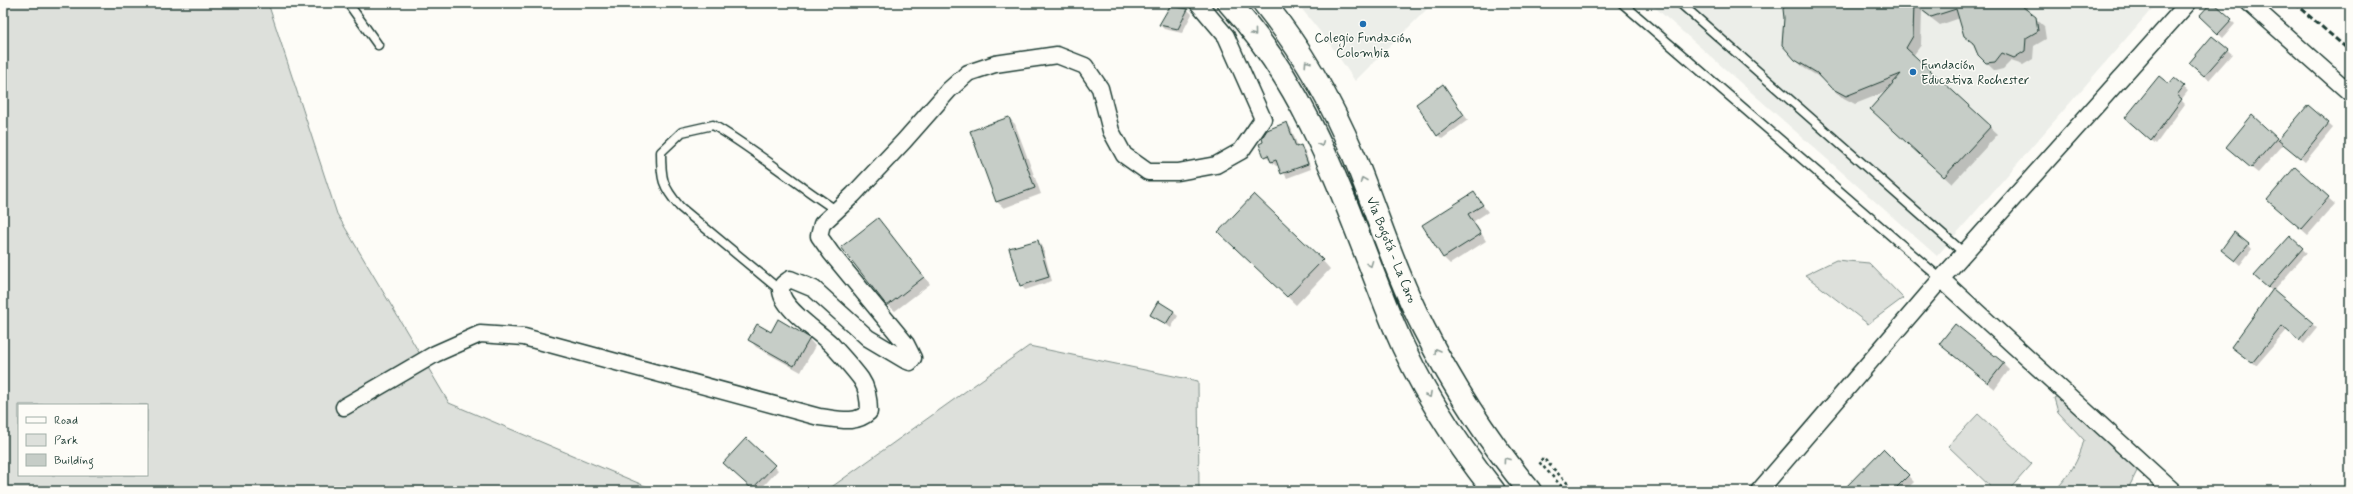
<svg xmlns="http://www.w3.org/2000/svg" width="2353" height="494" font-family="Mynerve,sans-serif">
	<style>
		.built { fill: #eceee9 }
		.green { fill: #dde0db; stroke: #7e8e88; fill-rule: evenodd }
		.shadow { fill: #0003 }
		.building { fill: #c6cdc7; stroke: #1f3d34 }
		.lines { fill: none; stroke-linecap: round; stroke-linejoin: round }
		.service-casing { stroke: #1f3d34; stroke-width: 11 }
		.minor-casing { stroke: #1f3d34; stroke-width: 19 }
		.primary-casing { stroke: #1f3d34; stroke-width: 25 }
		.path { stroke: #1f3d34; stroke-width: 2.5; stroke-dasharray: 3 3; stroke-linecap: butt }
		.service { stroke: #fdfcf7; stroke-width: 8 }
		.minor { stroke: #fdfcf7; stroke-width: 16 }
		.primary { stroke: #fdfcf7; stroke-width: 22 }
		.rail { stroke: #1f3d34; stroke-width: 3; stroke-dasharray: 6 3; stroke-linecap: butt }
		.oneway { stroke: #8e9c96 }
		.poi-dot { fill: #1f6fb2; stroke: #fdfcf7; stroke-width: 1.5 }
		.labels { text-anchor: middle; dominant-baseline: central; stroke-width: 3; stroke-linejoin: round; paint-order: stroke }
		.poi-label { font-size: 13px; fill: #1f3d34; stroke: #fdfcf7 }
		.street-label { font-size: 13px; fill: #1f3d34; stroke: #fdfcf7 }
	</style>
	<rect width="100%" height="100%" fill="#fdfcf7"/>
	<filter id="ink" filterUnits="userSpaceOnUse"><feTurbulence type="fractalNoise" baseFrequency=".025" numOctaves="2"/><feDisplacementMap in="SourceGraphic" scale="8" xChannelSelector="R" yChannelSelector="G"/><feConvolveMatrix kernelMatrix="1 2 1 2 8 2 1 2 1" color-interpolation-filters="sRGB"/></filter>
	<g filter="url(#ink)">
		<!-- built -->
		<path class="built" d="M1297,3H1433L1355,81L1330,44Z
			M1650,3H2157L1937,256Z"/>
		<!-- green -->
		<path class="green" d="M3,3H268L337,214L449,403L657,491H3ZM19,405H147V475H19Z
			M1836,260L1869,263L1903,298L1868,324L1805,275Z
			M1029,346L1198,381L1199,491H826Z
			M2066,392L2139,467L2127,491H2054C2069,477 2079,460 2084,440L2058,412L2054,398Z
			M1978,414L2032,464L2008,491H1995L1948,446Z"/>
		<!-- shadow -->
		<path class="shadow" d="M1789,3H2027V11L2044,26L2046,39L2034,46L2033,59L2023,65L2011,61L2003,69L1995,71L1978,55L1960,18L1940,25L1922,11L1921,45L1913,56L1998,134L1952,184L1879,117L1888,91L1855,104L1840,96L1824,80L1804,68L1796,60Z
			M2213,3L2235,24L2223,38L2200,16Z
			M1171,7L1188,10L1192,14L1182,33L1164,29L1160,25Z
			M2213,37L2232,54L2209,80L2195,68Z
			M2174,79L2188,91L2181,100L2185,104L2156,144L2130,123Z
			M1443,86L1468,120L1442,139L1438,135Z
			M2308,106L2333,128L2305,162L2284,144L2258,173L2234,154L2277,138L2279,141Z
			M1009,118L1015,124L1041,194L1004,208L997,202L972,132Z
			M1287,124L1291,128L1298,147H1300L1305,151L1311,169L1287,178L1279,165L1276,166L1265,156Z
			M2295,169L2335,204L2308,235L2275,206Z
			M1474,193L1488,212L1474,221L1486,241L1450,264L1444,258L1423,225Z
			M884,226L930,284L895,311L888,305Z
			M2290,238L2307,253L2273,291L2317,328L2304,344L2287,330L2256,366L2236,351L2272,291L2260,280Z
			M1228,240L1322,260L1330,269L1296,305Z
			M1037,241L1042,245L1052,281L1025,290L1021,285Z
			M2248,244L2252,249L2240,265L2222,250Z
			M1173,312L1178,316L1171,328L1152,314Z
			M771,333L809,339L815,346L801,372L756,347L750,340Z
			M1947,350L2003,364L2009,370L1995,389Z
			M746,439L778,470L759,491H755L729,467Z
			M1883,450L1914,482L1905,491H1853Z"/>
		<!-- building -->
		<path class="building" d="M1788,3H2018L2036,17L2038,31L2026,38L2025,51L2014,58L2002,53L1995,62L1986,63L1978,55L1973,43L1964,36L1956,9L1931,17L1914,4L1913,36L1906,48L1991,126L1944,177L1870,109L1901,74L1846,96L1831,88L1817,73L1795,60L1782,45L1784,18L1783,9Z
			M2211,3H2214L2232,19L2218,34L2199,16Z
			M1170,6L1188,9L1178,29L1159,25Z
			M2212,36L2228,49L2204,76L2189,63Z
			M2159,76L2169,84L2174,78L2184,86L2177,95L2182,99L2151,141L2125,118Z
			M1443,84L1464,115L1437,136L1416,104Z
			M2308,105L2329,123L2300,158L2278,140Z
			M2252,115L2277,138L2251,168L2226,147Z
			M1009,117L1035,188L996,202L970,131Z
			M1287,122L1296,147L1301,145L1308,164L1281,174L1276,160L1271,162L1268,155L1264,157L1259,144L1263,142L1262,138L1267,130Z
			M2295,167L2329,197L2301,229L2267,200Z
			M1474,192L1483,205L1468,214L1481,234L1443,258L1422,225Z
			M1254,194L1323,260L1287,297L1218,232Z
			M878,218L924,277L887,306L841,247Z
			M2234,232L2249,244L2235,261L2221,250Z
			M2290,236L2303,248L2268,288L2254,276Z
			M1038,240L1049,277L1020,286L1009,248Z
			M2273,289L2313,323L2299,341L2282,326L2252,363L2231,347Z
			M1158,301L1174,311L1166,324L1150,315Z
			M778,319L810,338L794,366L748,340L757,324L771,332Z
			M1955,324L2004,363L1988,383L1939,344Z
			M746,438L775,465L752,489L723,463Z
			M1883,449L1909,475L1893,491H1842Z"/>
		<g class="lines">
			<defs>
				<path id="service" d="M348,3L378,45
					M1622,3L1941,279
					M1680,3L1964,253
					M781,291L680,207C662,186 661,179 661,152L682,132L713,125C756,150 794,183 836,210"/>
				<path id="minor" d="M2249,3L2350,93
					M1941,279L2173,491
					M344,407L435,354L480,334L524,337L819,417C838,419 855,425 869,412C869,401 868,389 861,379C852,367 841,355 831,344C819,332 781,308 781,290C781,284 786,282 790,279L814,289L868,338L905,360L910,362L913,358L906,344L831,253L819,236L822,224L853,195L904,141L949,90L968,73L995,64L1057,55L1085,66L1100,88L1111,131L1124,155L1148,172H1178L1216,165L1241,151L1263,119L1226,36L1198,3
					M1759,491L1941,279L2188,3"/>
				<path id="primary" d="M1229,3C1315,96 1347,212 1394,326C1419,386 1454,440 1494,491
					M1264,3C1301,49 1331,101 1354,156C1377,213 1396,274 1424,329C1453,386 1489,442 1530,491"/>
			</defs>
			<!-- service casing -->
			<use href="#service" class="service-casing"/>
			<!-- minor casing -->
			<use href="#minor" class="minor-casing"/>
			<!-- primary casing -->
			<use href="#primary" class="primary-casing"/>
			<!-- path -->
			<path class="path" d="M1566,491L1539,462L1543,458L1575,491"/>
			<!-- service -->
			<use href="#service" class="service"/>
			<!-- minor -->
			<use href="#minor" class="minor"/>
			<!-- primary -->
			<use href="#primary" class="primary"/>
			<!-- rail -->
			<path class="rail" d="M2294,3L2350,51"/>
		</g>
		<!-- one-way arrows -->
		<defs><path id="oneway-chevron" d="M-2-3.5L2.5 0L-2 3.5" fill="none" stroke-width="1.6" stroke-linecap="round" stroke-linejoin="round"/></defs>
		<g class="oneway">
			<use href="#oneway-chevron" transform="translate(1254 33) rotate(51)"/>
			<use href="#oneway-chevron" transform="translate(1307 63) rotate(-124)"/>
			<use href="#oneway-chevron" transform="translate(1321 144) rotate(65)"/>
			<use href="#oneway-chevron" transform="translate(1363 180) rotate(-112)"/>
			<use href="#oneway-chevron" transform="translate(1370 264) rotate(69)"/>
			<use href="#oneway-chevron" transform="translate(1437 351) rotate(-120)"/>
			<use href="#oneway-chevron" transform="translate(1429 395) rotate(61)"/>
			<use href="#oneway-chevron" transform="translate(1506 460) rotate(-126)"/>
		</g>
	</g>
	<!-- markers -->
	<g class="poi-dot">
		<circle cx="1363" cy="24" r="4"/>
		<circle cx="1913" cy="72" r="4"/>
	</g>
	<g class="labels">
		<!-- poi labels -->
		<g class="poi-label">
			<text x="1363" y="38">Colegio Fundación<tspan x="1363" dy="15">Colombia</tspan></text>
			<text x="1921" y="65" text-anchor="start">Fundación<tspan x="1921" dy="15">Educativa Rochester</tspan></text>
		</g>
		<!-- street labels -->
		<g class="street-label">
			<text transform="translate(1391 250) rotate(68)">Vía Bogotá - La Caro</text>
		</g>
	</g>
	<!-- margin -->
	<rect width="2353" height="494" fill="none" stroke="#fdfcf7" stroke-width="16"/>
	<rect x="8" y="8" width="2337" height="478" fill="none" stroke="#1f3d34" stroke-width="1.5" filter="url(#ink)"/>
	<!-- legend -->
	<rect x="18" y="404" width="130" height="72" fill="#fdfcf7" stroke="#a4b0a9"/>
	<rect x="26" y="417" width="20" height="6" fill="#fdfcf7" stroke="#a4b0a9"/>
	<text x="54" y="424" font-size="12" fill="#1f3d34">Road</text>
	<rect x="26" y="434" width="20" height="12" fill="#dde0db" stroke="#a4b0a9"/>
	<text x="54" y="444" font-size="12" fill="#1f3d34">Park</text>
	<rect x="26" y="454" width="20" height="12" fill="#c6cdc7" stroke="#a4b0a9"/>
	<text x="54" y="464" font-size="12" fill="#1f3d34">Building</text>
</svg>
